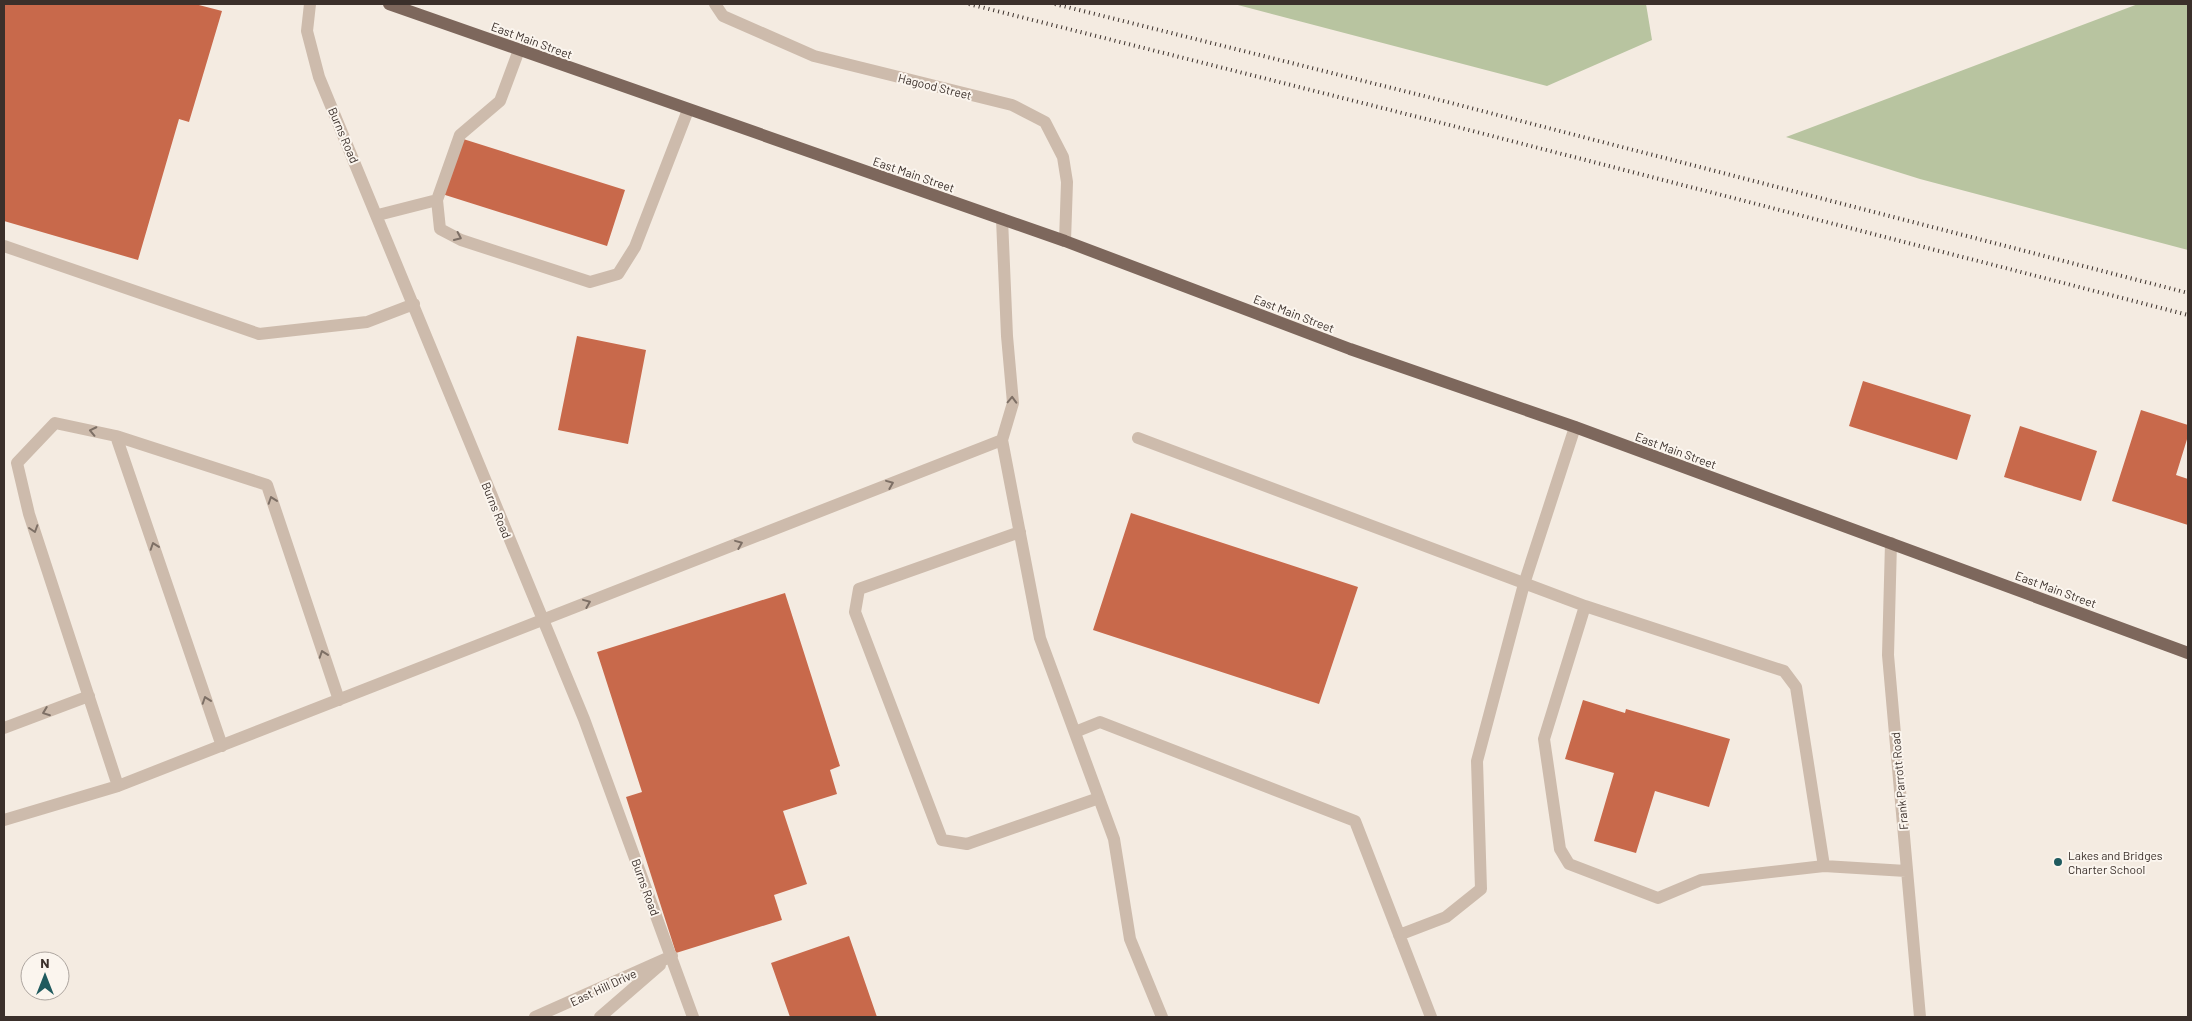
<svg xmlns="http://www.w3.org/2000/svg" width="2192" height="1021" font-family="Barlow,sans-serif">
	<style>
		.green { fill: #b8c4a0 }
		.building { fill: #c8694b }
		.lines { fill: none; stroke-linecap: round; stroke-linejoin: round }
		.minor { stroke: #cdbbac; stroke-width: 12 }
		.major { stroke: #7d675c; stroke-width: 12 }
		.rail { stroke: #3b302b; stroke-width: 4; stroke-dasharray: 1 4; stroke-linecap: butt }
		.oneway { stroke: #7d6f65 }
		.poi-dot { fill: #1f5a5e; stroke: #fbf5ee; stroke-width: 2 }
		.labels { text-anchor: middle; dominant-baseline: central; stroke-width: 4; stroke-linejoin: round; paint-order: stroke }
		.street-label { font-size: 12px; fill: #3b302b; stroke: #fbf5ee }
		.poi-label { font-size: 12px; fill: #3b302b; stroke: #fbf5ee; text-anchor: start }
	</style>
	<rect width="100%" height="100%" fill="#f4ebe1"/>
	<!-- green -->
	<path class="green" d="M1234,4H1646L1652,40L1547,86Z
		M2138,4H2188V250L1920,179L1786,137Z"/>
	<!-- building -->
	<path class="building" d="M4,4H195L222,11L189,122L179,119L138,260L4,221Z
		M460,138L625,190L607,246L442,194Z
		M577,336L646,350L628,444L558,430Z
		M1863,381L1971,415L1957,460L1849,426Z
		M2141,410L2188,425V436L2176,475L2188,479V525L2112,501Z
		M2020,426L2097,451L2081,501L2004,477Z
		M1131,513L1358,587L1319,704L1093,630Z
		M785,593L840,766L830,770L837,794L783,811L807,884L774,895L782,920L676,953L626,797L642,792L597,652Z
		M1583,700L1625,713L1626,709L1730,739L1709,807L1655,791L1636,853L1594,841L1614,773L1565,759Z
		M849,936L877,1017H790L771,963Z"/>
	<g class="lines">
		<!-- minor -->
		<path class="minor" d="M310,4L307,31L319,77L584,719L693,1017
			M715,4L723,16L814,56L1012,105L1045,122L1063,157L1067,182L1065,241
			M519,50L500,101L460,135L437,200L440,229L461,240L590,282L618,274L635,247L688,110
			M378,215L437,200
			M4,246L259,334L367,322L414,304
			M116,436L222,746
			M1138,438L1585,606
			M1002,440L1040,638L1114,839L1130,939L1162,1017
			M1020,532L859,589L855,612L942,840L967,844L1099,798
			M1891,543L1888,655L1920,1017
			M4,728L89,696
			M1075,732L1100,722L1355,821L1431,1017
			M118,786L29,514L17,463L55,423L116,436L267,485L339,700
			M4,820L118,786L1002,440L1013,403L1007,336L1002,219
			M1824,866L1701,880L1658,898L1569,864L1560,849L1544,739L1585,606L1784,671L1796,687L1824,866L1906,871
			M1399,935L1446,917L1481,889L1477,761L1524,584L1575,427
			M535,1017L672,956
			M600,1017L660,965"/>
		<!-- major -->
		<path class="major" d="M389,4L1065,241L1350,349L1575,427L2188,653"/>
		<!-- rail -->
		<path class="rail" d="M969,4L1426,119L2188,315
			M1055,4L1432,98L2188,293"/>
	</g>
	<!-- one-way arrows -->
	<defs><path id="oneway-chevron" d="M-2-3.5L2.5 0L-2 3.5" fill="none" stroke-width="1.6" stroke-linecap="round" stroke-linejoin="round" transform="scale(1.25)"/></defs>
	<g class="oneway">
		<use href="#oneway-chevron" transform="translate(458 237) rotate(25)"/>
		<use href="#oneway-chevron" transform="translate(1012 400) rotate(-88)"/>
		<use href="#oneway-chevron" transform="translate(93 431) rotate(-168)"/>
		<use href="#oneway-chevron" transform="translate(890 484) rotate(-22)"/>
		<use href="#oneway-chevron" transform="translate(272 500) rotate(-109)"/>
		<use href="#oneway-chevron" transform="translate(34 529) rotate(72)"/>
		<use href="#oneway-chevron" transform="translate(739 544) rotate(-22)"/>
		<use href="#oneway-chevron" transform="translate(154 546) rotate(-109)"/>
		<use href="#oneway-chevron" transform="translate(587 603) rotate(-22)"/>
		<use href="#oneway-chevron" transform="translate(323 654) rotate(-109)"/>
		<use href="#oneway-chevron" transform="translate(206 700) rotate(-109)"/>
		<use href="#oneway-chevron" transform="translate(46 712) rotate(159)"/>
	</g>
	<!-- markers -->
	<circle class="poi-dot" cx="2058" cy="862" r="5"/>
	<g class="labels">
		<!-- street labels -->
		<g class="street-label">
			<text transform="translate(532 40) rotate(20)">East Main Street</text>
			<text transform="translate(935 86) rotate(14)">Hagood Street</text>
			<text transform="translate(344 135) rotate(67)">Burns Road</text>
			<text transform="translate(914 174) rotate(19)">East Main Street</text>
			<text transform="translate(1294 313) rotate(21)">East Main Street</text>
			<text transform="translate(1676 450) rotate(20)">East Main Street</text>
			<text transform="translate(497 510) rotate(68)">Burns Road</text>
			<text transform="translate(2056 589) rotate(20)">East Main Street</text>
			<text transform="translate(1899 781) rotate(-95)">Frank Parrott Road</text>
			<text transform="translate(646 887) rotate(70)">Burns Road</text>
			<text transform="translate(603 987) rotate(-25)">East Hill Drive</text>
		</g>
		<!-- poi labels -->
		<g class="poi-label">
			<text x="2068" y="855">Lakes and Bridges<tspan x="2068" dy="14">Charter School</tspan></text>
		</g>
	</g>
	<!-- border -->
	<rect width="2192" height="1021" fill="none" stroke="#3b302b" stroke-width="10"/>
	<!-- north arrow -->
	<g transform="translate(45 976)"><circle r="24" fill="#fbf5ee" stroke="#aea6a0"/>
	<path d="M0-4L9 19L0 12L-9 19Z" fill="#1f5a5e"/>
	<text y="-8" font-size="14" font-weight="bold" text-anchor="middle" fill="#3b302b">N</text>
	</g>
</svg>
